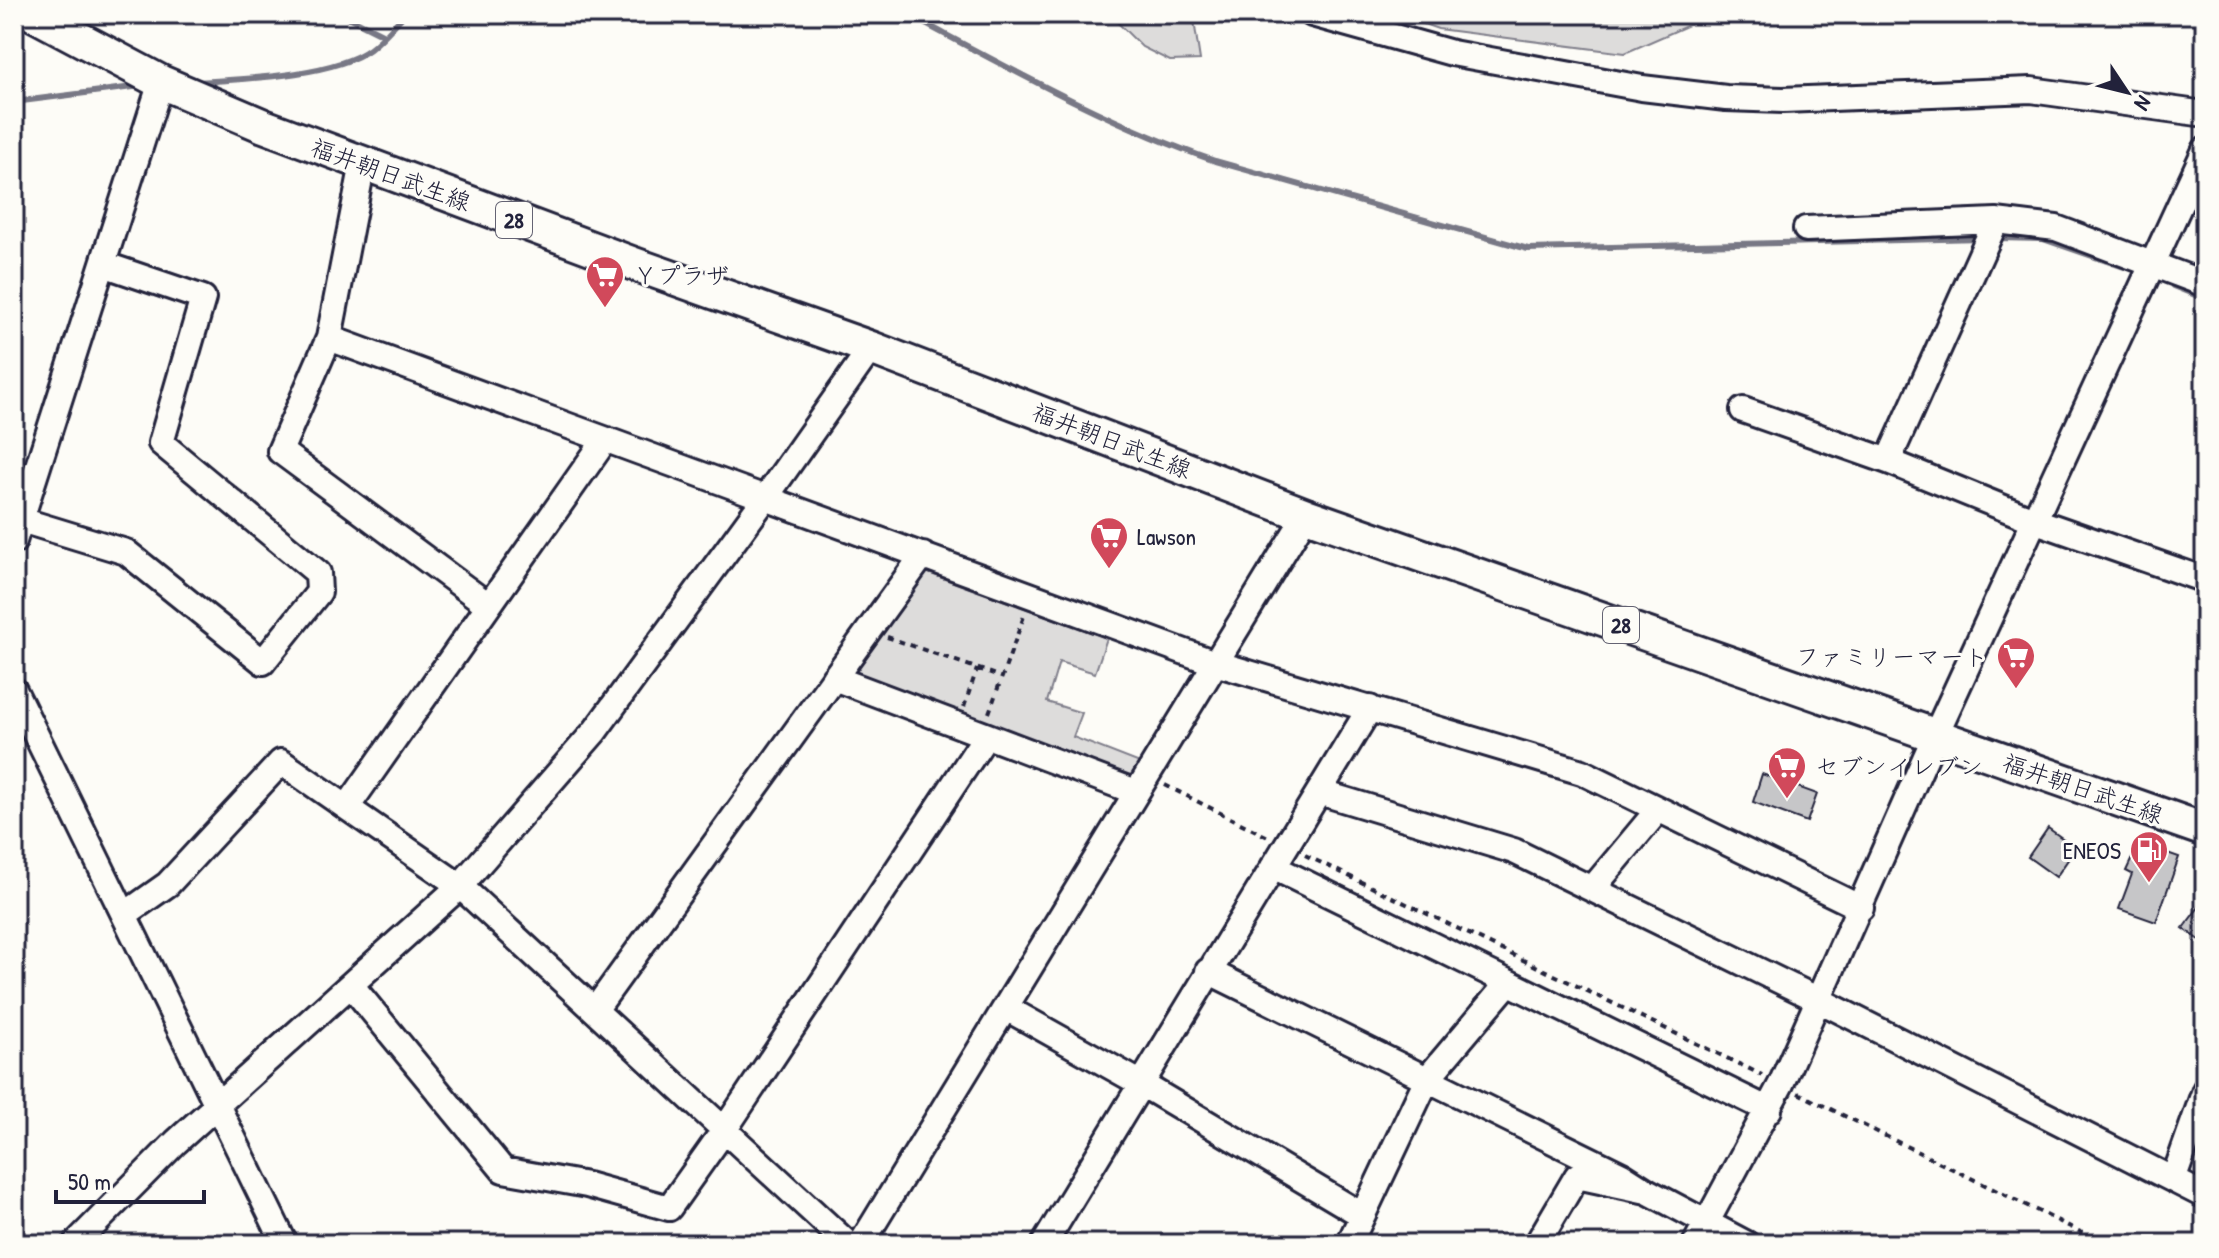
<svg xmlns="http://www.w3.org/2000/svg" width="2219" height="1258" font-family="'Patrick Hand','Klee One',sans-serif">
	<style>
		.green { fill: #dddcdb; stroke: #807f8b; stroke-width: 2 }
		.lines { fill: none; stroke-linecap: round; stroke-linejoin: round }
		.stream { stroke: #787885; stroke-width: 6 }
		.building { fill: #c6c6c8; stroke: #22223b; stroke-width: 2 }
		.minor-casing { stroke: #22223b; stroke-width: 30 }
		.major-casing { stroke: #22223b; stroke-width: 38 }
		.path { stroke: #22223b; stroke-width: 4; stroke-dasharray: 6 6; stroke-linecap: butt }
		.minor { stroke: #fdfcf7; stroke-width: 24 }
		.major { stroke: #fdfcf7; stroke-width: 32 }
		.labels { text-anchor: middle; dominant-baseline: central; stroke-width: 6; stroke-linejoin: round; paint-order: stroke }
		.shield { fill: #fdfcf7; stroke: #646373; stroke-width: 2 }
		.shield-label { font-size: 22px; font-weight: bold; fill: #22223b }
		.street-label { font-size: 24px; fill: #22223b; stroke: #fdfcf7 }
		.poi-label { font-size: 24px; fill: #22223b; stroke: #fdfcf7; text-anchor: start }
	</style>
	<rect width="100%" height="100%" fill="#fdfcf7"/>
	<filter id="ink" filterUnits="userSpaceOnUse"><feTurbulence type="fractalNoise" baseFrequency=".0125" numOctaves="2"/><feDisplacementMap in="SourceGraphic" scale="16" xChannelSelector="R" yChannelSelector="G"/><feConvolveMatrix kernelMatrix="1 2 1 2 8 2 1 2 1" color-interpolation-filters="sRGB"/></filter>
	<g filter="url(#ink)">
		<!-- green -->
		<path class="green" d="M1109,14H1193L1200,60L1170,61L1142,47Z
			M1395,14H1714L1625,53L1438,29Z
			M923,571L1107,638L1095,673L1059,662L1047,702L1082,713L1073,737L1145,765L1135,782L849,672Z"/>
		<g class="lines">
			<!-- stream -->
			<path class="stream" d="M342,14L384,35
				M907,14C1007,67 1108,124 1215,161L1528,249L1981,238
				M196,82C242,79 334,76 370,49C383,39 394,25 405,14
				M14,102L141,86
				M1997,238L2043,239L2127,268
				M2173,286L2205,299"/>
		</g>
		<!-- building -->
		<path class="building" d="M1762,774L1817,794L1807,822L1753,802Z
			M2048,828L2076,848L2056,877L2028,857Z
			M2139,843L2179,857L2156,922L2119,909L2132,874L2126,871Z
			M2205,899V944L2183,928Z"/>
		<g class="lines">
			<defs>
				<path id="minor" d="M1312,14L1452,53L1642,88L1726,98L1783,100L2031,90L2205,114
					M363,163L329,338L280,451L488,605
					M1806,229L1996,221L2056,228L2205,284
					M329,338L1215,663L1582,772L1861,908
					M1743,410L1888,461L2036,521L2205,580
					M1888,461L1996,221
					M21,520L126,552L263,662L319,592L318,573L161,443L203,298L103,264
					M14,541L161,82
					M834,678L1136,792
					M14,690L285,1244
					M1319,792L1514,851L1819,1000L2205,1196
					M348,806L605,440
					M1273,867L1769,1110
					M1593,888L1658,810
					M124,915L168,884L281,762L460,886L848,1244
					M1208,971L1622,1175L1647,1191
					M351,985L503,1170L587,1185L669,1208L725,1129L986,736
					M1006,1008L1140,1083L1362,1215
					M595,1010L923,555
					M2174,1178L2205,1090
					M75,1244L176,1142L460,886L595,731L766,497L871,348
					M861,1244L1306,515
					M1044,1244L1370,708
					M1349,1244L1427,1079L1508,983
					M1537,1244L1577,1176L1647,1191L1747,1244
					M1695,1244L1781,1084L1935,736L2205,150"/>
				<path id="major" d="M33,14L161,82L264,126L634,264L871,348L1306,515L2205,830"/>
			</defs>
			<!-- minor casing -->
			<use href="#minor" class="minor-casing"/>
			<!-- major casing -->
			<use href="#major" class="major-casing"/>
			<!-- path -->
			<path class="path" d="M887,637L1002,677
				M964,707L977,669
				M989,713L1024,616
				M1165,785L1268,837
				M1305,855L1762,1075
				M1798,1093L2105,1244"/>
			<!-- minor -->
			<use href="#minor" class="minor"/>
			<!-- major -->
			<use href="#major" class="major"/>
		</g>
	</g>
	<!-- icons -->
	<defs>
		<symbol id="supermarket-pin" viewBox="-11 -11 22 30"><path d="M0 17L-7.5 6A9.5 9.5 0 1 1 7.5 6Z" fill="#d1495b" stroke="#fdfcf7"/><path d="M-6-5.5h2.5l.6 2H6L4.5 2H-2.5L-4.4-4H-6ZM-1.5 3.2a1.3 1.3 0 1 0 .1 0ZM3 3.2a1.3 1.3 0 1 0 .1 0Z" fill="#fff"/></symbol>
		<symbol id="fuel-pin" viewBox="-11 -11 22 30"><path d="M0 17L-7.5 6A9.5 9.5 0 1 1 7.5 6Z" fill="#d1495b" stroke="#fdfcf7"/><path d="M-5.5-6h7V0h2V4h1.3V-2.5L3-4.5l.8-.8L6-3V5H2.5V1h-1V6h-7ZM-4.2-4.7v3.2H.2V-4.7Z" fill="#fff"/></symbol>
	</defs>
	<g fill-rule="evenodd">
		<use href="#supermarket-pin" x="583" y="253" width="44" height="60"/>
		<use href="#supermarket-pin" x="1087" y="514" width="44" height="60"/>
		<use href="#supermarket-pin" x="1994" y="634" width="44" height="60"/>
		<use href="#supermarket-pin" x="1765" y="744" width="44" height="60"/>
		<use href="#fuel-pin" x="2127" y="828" width="44" height="60"/>
	</g>
	<g class="labels">
		<!-- shield labels -->
		<g class="shield">
			<rect x="496" y="202" width="36" height="36" rx="6"/>
			<rect x="1603" y="607" width="36" height="36" rx="6"/>
		</g>
		<g class="shield-label">
			<text x="514" y="220">28</text>
			<text x="1621" y="625">28</text>
		</g>
		<!-- street labels -->
		<g class="street-label">
			<text transform="translate(391 174) rotate(20)">福井朝日武生線</text>
			<text transform="translate(1112 440) rotate(21)">福井朝日武生線</text>
			<text transform="translate(2083 788) rotate(19)">福井朝日武生線</text>
		</g>
		<!-- poi labels -->
		<g class="poi-label">
			<text x="633" y="275">Ｙプラザ</text>
			<text x="1137" y="536">Lawson</text>
			<text x="1988" y="656" text-anchor="end">ファミリーマート</text>
			<text x="1815" y="766">セブンイレブン</text>
			<text x="2121" y="850" text-anchor="end">ENEOS</text>
		</g>
	</g>
	<!-- margin -->
	<rect width="2219" height="1258" fill="none" stroke="#fdfcf7" stroke-width="48"/>
	<rect x="24" y="24" width="2171" height="1210" fill="none" stroke="#22223b" stroke-width="3" filter="url(#ink)"/>
	<!-- north arrow -->
	<g transform="translate(2127 92) rotate(125)" stroke="#fdfcf7" stroke-width="6" paint-order="stroke">
	<path d="M0-6L14 30L0 20L-14 30Z" fill="#22223b"/>
	<text y="-12" font-size="22" font-weight="bold" text-anchor="middle" fill="#22223b">N</text>
	</g>
	<!-- scale -->
	<path d="M56 1190v12h148v-12" fill="none" stroke="#22223b" stroke-width="4"/>
	<text x="68" y="1190" font-size="24" fill="#22223b" stroke="#fdfcf7" stroke-width="6" paint-order="stroke">50 m</text>
</svg>
